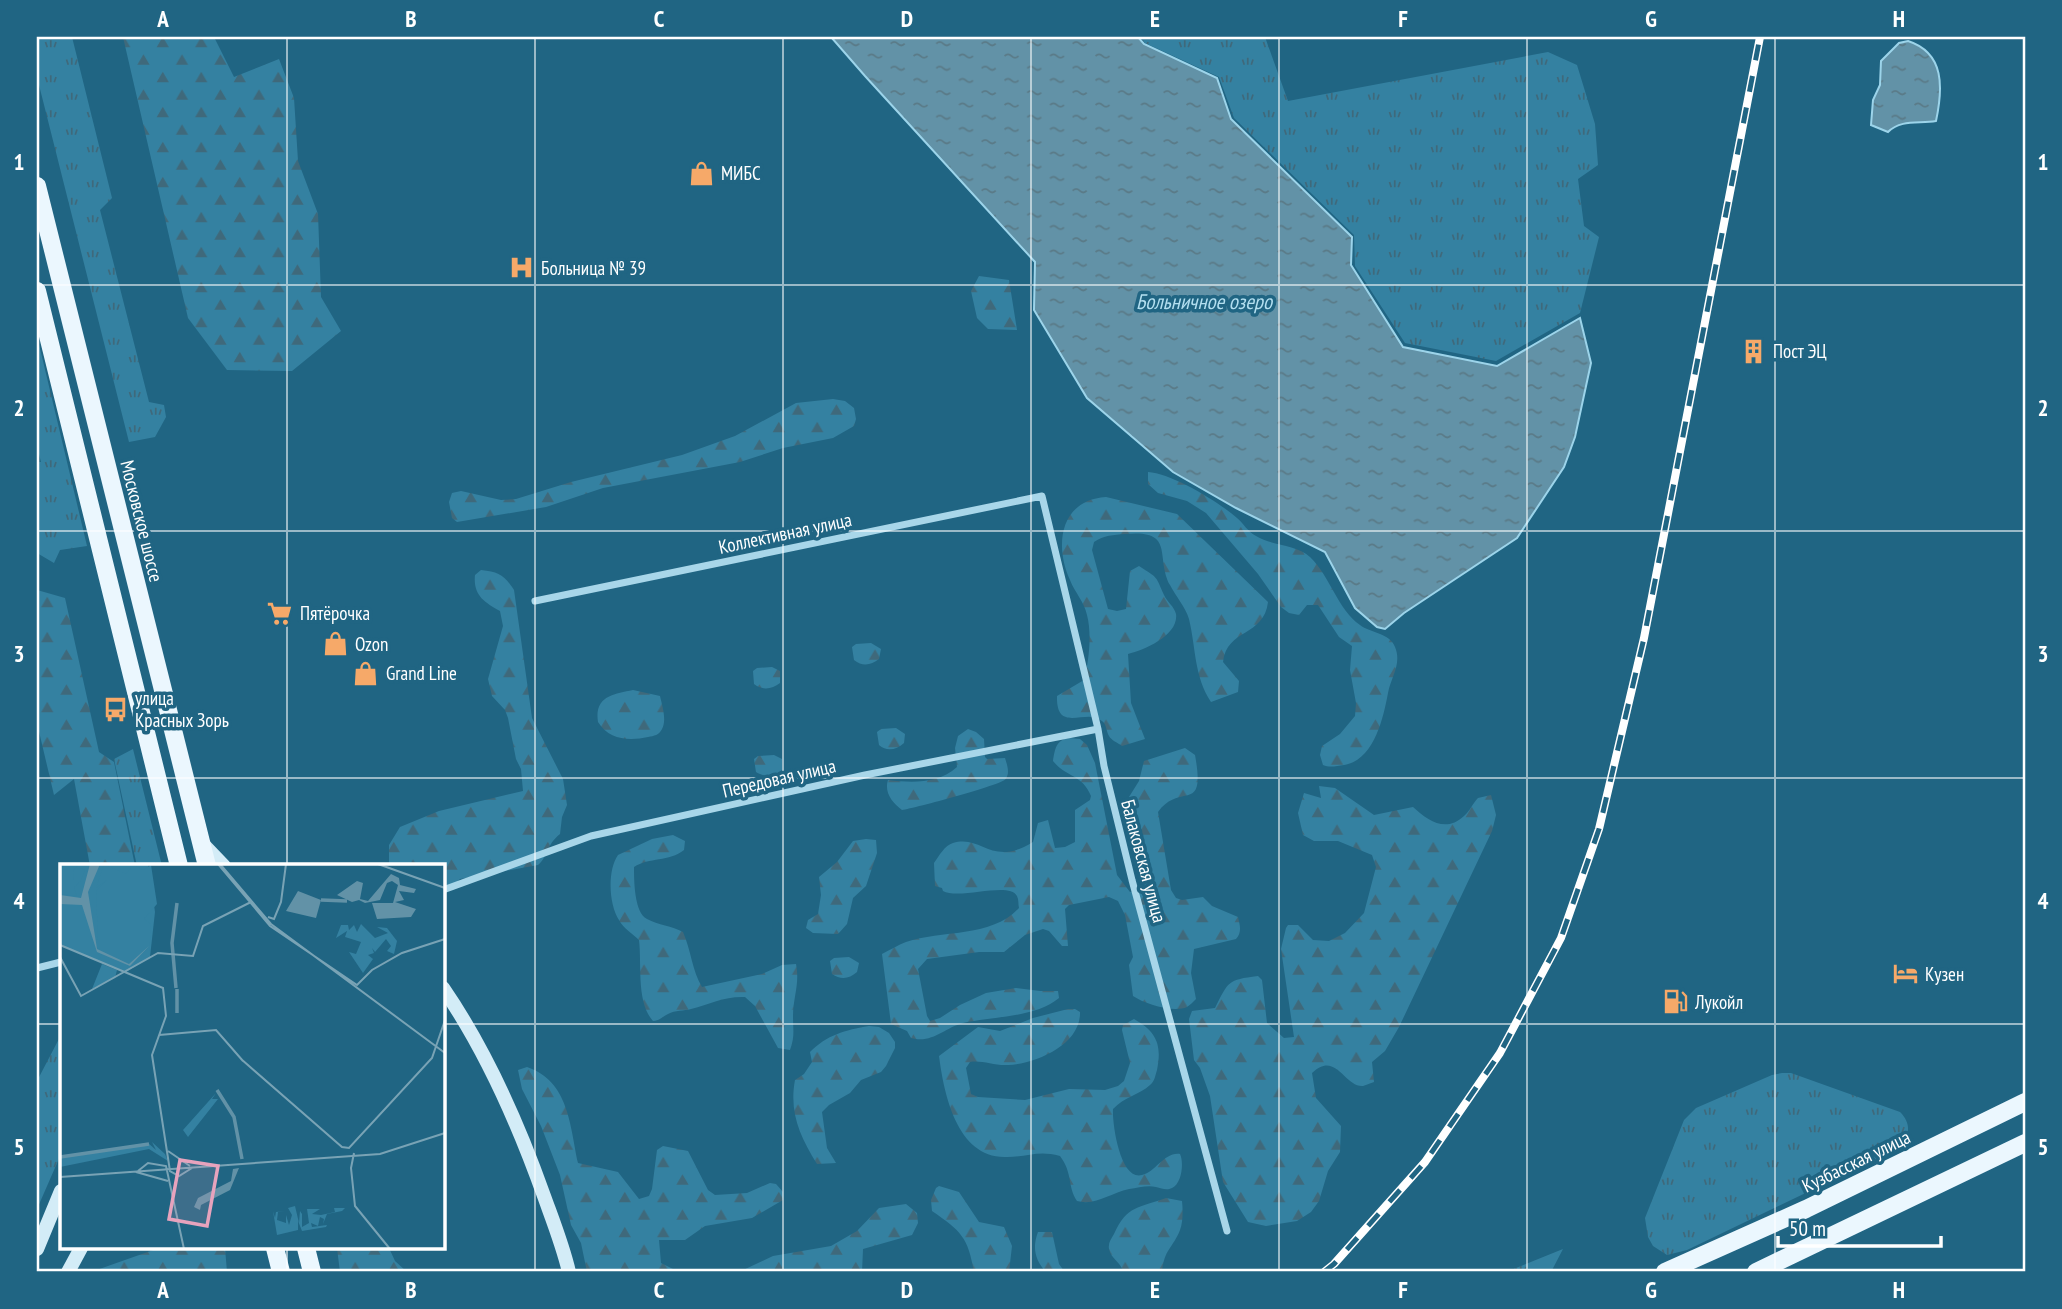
<svg xmlns="http://www.w3.org/2000/svg" width="2062" height="1309" font-family="'PT Sans Narrow',sans-serif">
	<style>
		.grass { fill: url(#grass-tufts) }
		.forest { fill: url(#forest-firs) }
		.water { fill: url(#water-ripples); stroke: #9cd4ea; stroke-width: 2 }
		.lines { fill: none; stroke-linecap: round; stroke-linejoin: round }
		.minor { stroke: #a8d6e9; stroke-width: 7 }
		.secondary { stroke: #d3ecf7; stroke-width: 14 }
		.primary { stroke: #ebf7fe; stroke-width: 18 }
		.rail-casing { stroke: #fff; stroke-width: 8 }
		.rail { stroke: #206583; stroke-width: 5; stroke-dasharray: 16; stroke-linecap: butt }
		.grid { fill: none; stroke: #fff; stroke-width: 2; stroke-opacity: 0.55 }
		.labels { text-anchor: middle; dominant-baseline: central; stroke-width: 7; stroke-linejoin: round; paint-order: stroke }
		.poi-label { font-size: 19px; fill: #fff; stroke: #206583; text-anchor: start }
		.street-label { font-size: 19px; fill: #fff; stroke: #206583 }
		.water-label { font-size: 21px; font-style: italic; fill: #b3dff0; stroke: #206583 }
		.inset-river { fill: none; stroke: #6292a7; stroke-width: 3.5 }
		.inset-road { fill: none; stroke: #79a3b5; stroke-width: 2 }
		.view { fill: #e7a3bd; fill-opacity: 0.15; stroke: #e7a3bd; stroke-width: 3.5 }
		.inset-edge { fill: none; stroke: #fff; stroke-width: 3.5 }
		.neatline { fill: none; stroke: #fff; stroke-width: 2.5 }
		.grid-label { font-size: 23px; text-anchor: middle; font-weight: bold; fill: #fff }
	</style>
	<defs>
		<pattern id="grass-tufts" width="24" height="20" patternUnits="userSpaceOnUse" patternTransform="scale(1.75)"><rect width="24" height="20" fill="#3481a1"/><path d="M3 7l-1-3M5 7V3M7 7l1-3M15 17l-1-3M17 17v-4M19 17l1-3" fill="none" stroke="#3f697b"/></pattern>
		<pattern id="forest-firs" width="22" height="20" patternUnits="userSpaceOnUse" patternTransform="scale(1.75)"><rect width="22" height="20" fill="#3481a1"/><path d="M5 1l3.5 6h-7zM16 11l3.5 6h-7z" fill="#3f697b"/></pattern>
		<pattern id="water-ripples" width="26" height="14" patternUnits="userSpaceOnUse" patternTransform="scale(1.75)"><rect width="26" height="14" fill="#6292a7"/><path d="M2 4q2-2 4 0t4 0M15 11q2-2 4 0t4 0" fill="none" stroke="#5a7a87"/></pattern>
	</defs>
	<rect width="100%" height="100%" fill="#206583"/>
	<!-- grass -->
	<path class="grass" d="M37,37H72L112,198L100,210L149,402L164,405L166,417L155,437L129,442L37,77Z
		M1140,37H1265L1288,101L1548,52L1577,65L1595,124L1598,165L1578,179L1584,226L1599,237L1580,313L1496,361L1405,343L1355,266L1354,235L1234,118L1219,77L1145,43Z
		M37,336L87,546L60,550L54,563L37,553V462H41L37,446Z
		M133,749L162,866H137L114,759Z
		M61,1035V1154L37,1209V1081Z
		M1782,1073H1791L1900,1112C1913,1125 1909,1138 1897,1149L1687,1250L1667,1255L1653,1246L1648,1237L1645,1218L1684,1120L1696,1108L1772,1075Z
		M1563,1249L1551,1272H1506Z"/>
	<!-- forest -->
	<path class="forest" d="M123,37H214L234,77L279,59L294,98L298,161L318,214L321,297L341,331L292,371L227,370L188,318Z
		M979,276L1009,280L1017,330L988,329L977,318L971,291Z
		M833,399L845,401L854,408L856,419L854,426L833,438L783,448L740,462L603,488L546,507L457,522L452,518L449,502L452,493L461,491L501,500L516,499L571,482L682,455L735,436L796,403Z
		M1148,472C1171,473 1219,502 1237,518C1243,523 1248,532 1256,536C1272,546 1296,544 1310,557C1330,576 1338,610 1360,625C1370,633 1390,633 1395,647C1402,664 1391,677 1388,693C1383,719 1374,760 1344,765C1336,766 1330,768 1323,765L1320,755L1322,746L1340,734L1355,716L1356,703L1350,670L1352,646L1339,637L1318,605H1307L1299,615L1289,613L1281,607L1258,574L1206,513L1187,501L1158,493L1148,484Z
		M1106,497L1177,514L1268,602C1264,637 1227,628 1223,662L1239,681L1238,692L1211,702C1194,676 1196,648 1189,619C1185,606 1176,597 1170,585C1155,557 1176,529 1125,534C1113,535 1104,535 1094,542L1092,550L1108,609L1117,611L1126,609L1130,571L1139,566C1159,579 1155,575 1164,595C1167,602 1174,606 1176,614C1179,635 1145,650 1128,654L1131,703L1145,739L1122,746C1118,743 1111,740 1109,736C1106,731 1107,725 1102,721C1087,707 1056,735 1057,696L1084,680C1089,661 1092,634 1087,615C1084,601 1075,593 1070,580C1054,545 1060,500 1106,497Z
		M481,570C499,572 504,575 514,590L532,718L563,779L567,805L562,817L560,834C546,845 548,857 538,865L460,879L443,895V866H389V845L400,827L439,811L523,791L521,769L516,759L508,718L505,710L492,696L488,679L503,626L500,611C484,602 473,595 475,575Z
		M37,590L65,598L99,752L114,762L135,866H90L74,779L54,795L37,723Z
		M871,643L881,649L879,659C871,665 863,667 854,660L852,647L856,644Z
		M772,667L780,671V683C772,689 763,691 754,684L753,671L757,668Z
		M633,690L660,696C662,705 667,720 662,729C659,735 654,736 648,737C629,741 609,740 598,722C594,696 614,694 633,690Z
		M896,728L905,734L904,743C896,750 887,752 879,745L877,732L881,729Z
		M968,729L976,732L984,739L985,757L987,759L1005,758C1007,765 1010,772 1006,779C1001,785 915,808 902,810C892,803 884,792 888,780C912,783 938,784 957,767L955,748L958,736Z
		M1069,738L1080,739L1087,745L1095,763L1117,875L1130,892L1141,890L1147,881L1142,846L1130,820L1128,805L1129,797L1139,781L1144,761L1185,748L1195,755C1206,816 1181,781 1158,812L1171,890L1176,898L1182,900L1203,897L1212,906L1238,917C1240,926 1242,932 1236,939L1194,949L1191,973L1196,999C1193,1002 1190,1005 1187,1007C1173,1013 1145,1004 1133,996L1129,965L1133,957L1125,915L1118,901L1109,897L1069,905L1065,909L1068,946H1062L1049,931L1043,929L1025,935L1004,952H979L927,959L918,969L927,1016L930,1021L940,1018L960,1005L986,993L1016,988L1040,991H1058L1059,998C1035,1018 993,1016 963,1023C944,1028 932,1044 911,1038L907,1031L891,1024L882,954C890,950 898,945 906,942C942,930 992,938 1019,908C1018,904 1019,900 1017,896C1009,881 960,900 943,891L942,888L935,886L934,863C939,856 945,845 953,843C982,834 991,868 1033,842L1038,823L1048,820L1055,848L1065,847L1075,842V810L1090,800L1091,796C1082,774 1067,778 1053,761C1055,749 1056,740 1069,738Z
		M774,755L782,759V770C774,777 766,778 756,772L754,759L758,756Z
		M1319,786L1335,788L1374,815L1413,807C1428,821 1446,833 1464,816C1470,811 1473,803 1478,798L1491,795L1496,815L1492,831L1399,1027L1385,1051L1372,1062L1374,1082C1370,1083 1367,1085 1363,1086C1344,1087 1336,1050 1312,1073L1316,1098L1341,1126L1340,1152L1328,1171L1319,1201L1311,1212L1297,1221L1266,1226L1248,1222L1223,1182L1210,1096L1200,1068L1194,1060L1189,1019L1192,1011L1215,1008C1229,981 1227,980 1258,976L1262,980L1267,1023L1284,1038L1294,1037L1281,949L1286,928L1288,925H1298L1313,940L1329,941L1345,933L1364,913L1376,867L1372,855L1338,841H1314L1303,835L1298,813L1304,793L1321,798Z
		M673,835L685,841L684,850C669,862 649,857 634,867C634,879 634,913 647,919C658,925 672,926 683,932C691,950 692,971 702,987L762,974L782,965L796,964C800,984 793,997 793,1016C793,1029 795,1037 790,1050L778,1048L755,1006L745,997C725,996 710,1004 691,1009C684,1011 675,1010 668,1014C662,1017 661,1020 653,1021C636,1002 642,964 639,940C632,933 624,929 619,920C609,905 607,871 618,855L652,839Z
		M866,839L876,840L877,853L866,886L853,898L847,924L838,934L813,933L806,928L808,920L818,914L821,895L819,877L837,862L853,841Z
		M849,957L859,963L857,972C849,979 841,980 832,974L830,961L834,958Z
		M1068,1009H1075L1080,1012C1081,1045 1035,1064 1008,1065C995,1066 982,1060 970,1062L966,1068L971,1094L978,1097L1025,1100L1069,1089L1105,1090L1118,1086L1124,1081L1130,1063L1122,1030L1123,1025L1134,1019C1157,1032 1162,1045 1157,1070C1155,1076 1155,1081 1150,1085C1139,1095 1124,1097 1113,1109C1112,1123 1120,1181 1142,1175C1156,1172 1164,1152 1180,1154C1184,1162 1182,1184 1172,1188C1166,1191 1162,1188 1156,1187C1147,1185 1138,1188 1129,1189C1110,1193 1096,1206 1077,1201C1067,1186 1073,1173 1060,1156C1038,1150 1028,1157 1007,1157C957,1159 944,1094 939,1056L978,1027L1000,1031L1033,1018Z
		M869,1026L879,1027L889,1033L895,1042V1048L886,1066L881,1072L861,1080L850,1093L829,1105L822,1112L827,1148L836,1163L817,1164C800,1136 789,1113 795,1080L804,1074L812,1062L810,1052C827,1035 845,1030 869,1026Z
		M527,1067C569,1081 570,1126 578,1163L618,1172L639,1199L649,1196L652,1189L657,1150L663,1146L688,1151L708,1190L715,1195L747,1193L770,1183L776,1184L783,1192V1200L752,1218L705,1226L685,1240H659L661,1263L679,1272H587L581,1243L571,1225L560,1175L541,1126L522,1089L518,1070Z
		M939,1186L959,1192L979,1222L1004,1227L1012,1246L1009,1272H974C968,1237 961,1231 932,1211L931,1200L936,1188Z
		M1166,1198L1182,1201C1183,1210 1183,1222 1180,1230C1173,1248 1164,1249 1162,1272H1123C1121,1262 1111,1259 1109,1249C1108,1243 1111,1239 1114,1234C1127,1205 1139,1208 1166,1198Z
		M906,1204L917,1213L918,1223L912,1235L863,1249L862,1272H739L773,1256L831,1246L857,1231L879,1208Z
		M1038,1232H1052L1059,1264L1064,1271L1073,1272H1046C1035,1260 1032,1248 1038,1232Z
		M159,1248H225L227,1272H91Z
		M337,1248H389L395,1261L407,1272H340Z"/>
	<!-- water -->
	<path class="water" d="M831,37H1138L1144,44L1217,78L1231,119L1352,237L1351,265L1403,347L1497,366L1580,318L1591,363L1575,437L1564,467L1517,538L1404,613L1385,629L1377,627L1355,608L1325,552L1236,508L1173,472L1087,398L1034,310L1035,262L865,76Z
		M1908,41C1945,53 1943,88 1936,121C1919,124 1901,119 1888,132L1871,125L1873,100L1880,85L1881,61L1899,43Z"/>
	<g class="lines">
		<!-- minor -->
		<path class="minor" d="M535,601L1042,496L1098,729L1104,766L1132,880L1227,1231
			M443,890L591,836L865,775L1098,729
			M37,968L61,962"/>
		<!-- secondary -->
		<path class="secondary" d="M201,842L224,866
			M443,988C487,1052 518,1123 544,1196C553,1221 563,1246 569,1272
			M37,1249L61,1191
			M68,1272L81,1248"/>
		<!-- primary -->
		<path class="primary" d="M37,186L207,866
			M37,291L179,866
			M275,1248L281,1272
			M306,1248L312,1272
			M1665,1272L1806,1209L2025,1102
			M1756,1272L2025,1143"/>
		<defs>
			<path id="rail" d="M1324,1272L1334,1264L1425,1162L1500,1053L1561,938L1599,829L1644,638L1760,37"/>
		</defs>
		<!-- rail casing -->
		<use href="#rail" class="rail-casing"/>
		<!-- rail -->
		<use href="#rail" class="rail"/>
	</g>
	<!-- grid -->
	<path class="grid" d="M287,37V866M535,37V1272M783,37V1272M1031,37V1272M1279,37V1272M1527,37V1272M1775,37V1272M37,285H2025M37,531H2025M37,778H2025M37,1024H61M443,1024H2025M287,1248V1272"/>
	<!-- icons -->
	<defs>
		<symbol id="shop-bare" viewBox="-9 -9 18 18"><path d="M-5-2.5h2.3a2.7 3.5 0 0 1 5.4 0H5L5.5 6h-11ZM-1.5-2.5h3a1.5 2.3 0 0 0-3 0Z" fill="#f6a969" stroke="#206583" stroke-width="2.5" paint-order="stroke"/></symbol>
		<symbol id="hospital-bare" viewBox="-9 -9 18 18"><path d="M-5-5h3v3.5h4V-5h3V5h-3V1.5h-4V5h-3Z" fill="#f6a969" stroke="#206583" stroke-width="2.5" paint-order="stroke"/></symbol>
		<symbol id="building-bare" viewBox="-9 -9 18 18"><path d="M-4-6H4V6H1V3H-1V6H-4ZM-2.5-4.3h1.7v1.8h-1.7ZM.8-4.3h1.7v1.8H.8ZM-2.5-1h1.7V.8h-1.7ZM.8-1h1.7V.8H.8Z" fill="#f6a969" stroke="#206583" stroke-width="2.5" paint-order="stroke"/></symbol>
		<symbol id="supermarket-bare" viewBox="-9 -9 18 18"><path d="M-6-5.5h2.5l.6 2H6L4.5 2H-2.5L-4.4-4H-6ZM-1.5 3.2a1.3 1.3 0 1 0 .1 0ZM3 3.2a1.3 1.3 0 1 0 .1 0Z" fill="#f6a969" stroke="#206583" stroke-width="2.5" paint-order="stroke"/></symbol>
		<symbol id="bus-bare" viewBox="-9 -9 18 18"><path d="M-5-6H5V4H4V6H2V4H-2V6H-4V4H-5ZM-3.5-4V0h7V-4ZM-3.5 1.2v1.5H-2V1.2ZM2 1.2v1.5H3.5V1.2Z" fill="#f6a969" stroke="#206583" stroke-width="2.5" paint-order="stroke"/></symbol>
		<symbol id="hotel-bare" viewBox="-9 -9 18 18"><path d="M-6-4.5h1.5V1H6V5H4.5V3h-9V5H-6ZM-4 0a1.8 1.8 0 1 1 3.6 0ZM.5 0V-2.5h3Q6-2.5 6 0Z" fill="#f6a969" stroke="#206583" stroke-width="2.5" paint-order="stroke"/></symbol>
		<symbol id="fuel-bare" viewBox="-9 -9 18 18"><path d="M-5.5-6h7V0h2V4h1.3V-2.5L3-4.5l.8-.8L6-3V5H2.5V1h-1V6h-7ZM-4.2-4.7v3.2H.2V-4.7Z" fill="#f6a969" stroke="#206583" stroke-width="2.5" paint-order="stroke"/></symbol>
	</defs>
	<g fill-rule="evenodd">
		<use href="#shop-bare" x="684" y="156" width="35" height="35"/>
		<use href="#hospital-bare" x="504" y="250" width="35" height="35"/>
		<use href="#building-bare" x="1736" y="334" width="35" height="35"/>
		<use href="#supermarket-bare" x="262" y="596" width="35" height="35"/>
		<use href="#shop-bare" x="318" y="626" width="35" height="35"/>
		<use href="#shop-bare" x="348" y="656" width="35" height="35"/>
		<use href="#bus-bare" x="98" y="692" width="35" height="35"/>
		<use href="#hotel-bare" x="1888" y="956" width="35" height="35"/>
		<use href="#fuel-bare" x="1658" y="984" width="35" height="35"/>
	</g>
	<g class="labels">
		<!-- poi labels -->
		<g class="poi-label">
			<text x="721" y="173">МИБС</text>
			<text x="541" y="268">Больница № 39</text>
			<text x="1773" y="351">Пост ЭЦ</text>
			<text x="300" y="613">Пятёрочка</text>
			<text x="355" y="644">Ozon</text>
			<text x="386" y="673">Grand Line</text>
			<text x="135" y="698">улица<tspan x="135" dy="22">Красных Зорь</tspan></text>
			<text x="1925" y="974">Кузен</text>
			<text x="1695" y="1002">Лукойл</text>
		</g>
		<!-- street labels -->
		<g class="street-label">
			<text transform="translate(142 521) rotate(76)">Московское шоссе</text>
			<text transform="translate(785 533) rotate(-12)">Коллективная улица</text>
			<text transform="translate(779 778) rotate(-13)">Передовая улица</text>
			<text transform="translate(1144 861) rotate(75)">Балаковская улица</text>
			<text transform="translate(1856 1161) rotate(-26)">Кузбасская улица</text>
		</g>
		<!-- water labels -->
		<g class="water-label">
			<text x="1204" y="301">Больничное озеро</text>
		</g>
	</g>
	<!-- overview -->
	<g transform="translate(60 864)">
		<rect width="385" height="385" fill="#206583"/>
		<path d="M0,0H88L95,48L90,93L66,108L0,81ZM156,229L152,235H158L128,273L123,266Z" fill="#3481a1"/>
		<path d="M0,0L18,2L13,6L14,16H20V4L25,6L21,16L14,24L17,32L0,30ZM44,0L66,10L73,0L83,6L91,1L97,40L84,55L91,60L89,93L66,108L33,94L41,95L37,88L42,91L31,74L38,76L36,27L47,16L36,24ZM301,60L315,74L328,69L317,63L327,64L337,77L334,90L327,87L331,82L326,75L315,88L312,84L314,89L308,91L313,95L303,109L289,88L296,90L301,78L285,73L287,67L276,74L281,61H288L289,66L294,61L297,68ZM92,278L105,290L108,297L89,285L0,303V292L88,279L96,286ZM235,342L239,359L240,347L242,350V363L249,359L247,345H260L252,350L261,351L275,348L274,344H285L282,347L267,350L263,360L264,355L260,353L258,362L251,359L252,363L267,361L266,363L242,367L238,357V366L217,371L213,347L215,354L216,348L225,347L218,348L217,356L226,359V351L229,361L232,351L228,344Z" fill="#3481a1"/>
		<path d="M42,100L57,106L55,114L32,125Z" fill="#3481a1"/>
		<path d="M30,0H40L28,28L37,85L69,100L89,82L70,102L37,88L22,41L0,40V31L21,34ZM331,10L339,14L340,21L356,25L354,29L339,27L344,36L335,38L356,45L351,53L317,55L312,39H333L338,21L332,17L327,19L320,36L305,39L299,36L292,38L277,31L297,17L303,19L300,35L308,37ZM238,27L261,36L256,54L226,47ZM179,304L170,326L141,341L140,346L134,343L138,334L171,317L173,305Z" fill="#6292a7"/>
		<path class="inset-river" d="M261,36L287,37M116,124L112,79L117,39M117,125V149M157,226L174,253L182,295M0,293L89,280"/>
		<path class="inset-road" d="M158,0L210,62L297,121L312,106L342,89L385,75M160,0L211,60L385,189M318,0L385,24M208,53L214,55L221,38L226,0M0,81L103,124L106,152L92,191L110,307L119,312L132,304M0,93L21,132L98,89L133,92L143,62L191,38M99,171L156,166L183,197M181,195L282,283L289,284L372,194L385,156M108,287L130,302M294,289L291,304L295,342L330,385M78,307L88,299L106,302L124,385M76,308L108,317M0,313L320,290L385,269"/>
		<path class="view" d="M120,296L158,302L147,362L109,355Z"/>
		<rect width="385" height="385" class="inset-edge"/>
	</g>
	<!-- border -->
	<rect width="2062" height="1309" fill="none" stroke="#206583" stroke-width="77"/>
	<!-- scale -->
	<path d="M1778 1236v10h163v-10" fill="none" stroke="#ffffff" stroke-width="3.5"/>
	<text x="1789" y="1236" font-size="21" fill="#ffffff" stroke="#206583" stroke-width="5" paint-order="stroke">50 m</text>
	<rect x="38" y="38" width="1986" height="1232" class="neatline"/>
	<g class="grid-label">
		<text x="163" y="27">A</text>
		<text x="411" y="27">B</text>
		<text x="659" y="27">C</text>
		<text x="907" y="27">D</text>
		<text x="1155" y="27">E</text>
		<text x="1403" y="27">F</text>
		<text x="1651" y="27">G</text>
		<text x="1899" y="27">H</text>
		<text x="19" y="170">1</text>
		<text x="2043" y="170">1</text>
		<text x="19" y="416">2</text>
		<text x="2043" y="416">2</text>
		<text x="19" y="662">3</text>
		<text x="2043" y="662">3</text>
		<text x="19" y="909">4</text>
		<text x="2043" y="909">4</text>
		<text x="19" y="1155">5</text>
		<text x="2043" y="1155">5</text>
		<text x="163" y="1298">A</text>
		<text x="411" y="1298">B</text>
		<text x="659" y="1298">C</text>
		<text x="907" y="1298">D</text>
		<text x="1155" y="1298">E</text>
		<text x="1403" y="1298">F</text>
		<text x="1651" y="1298">G</text>
		<text x="1899" y="1298">H</text>
	</g>
</svg>
